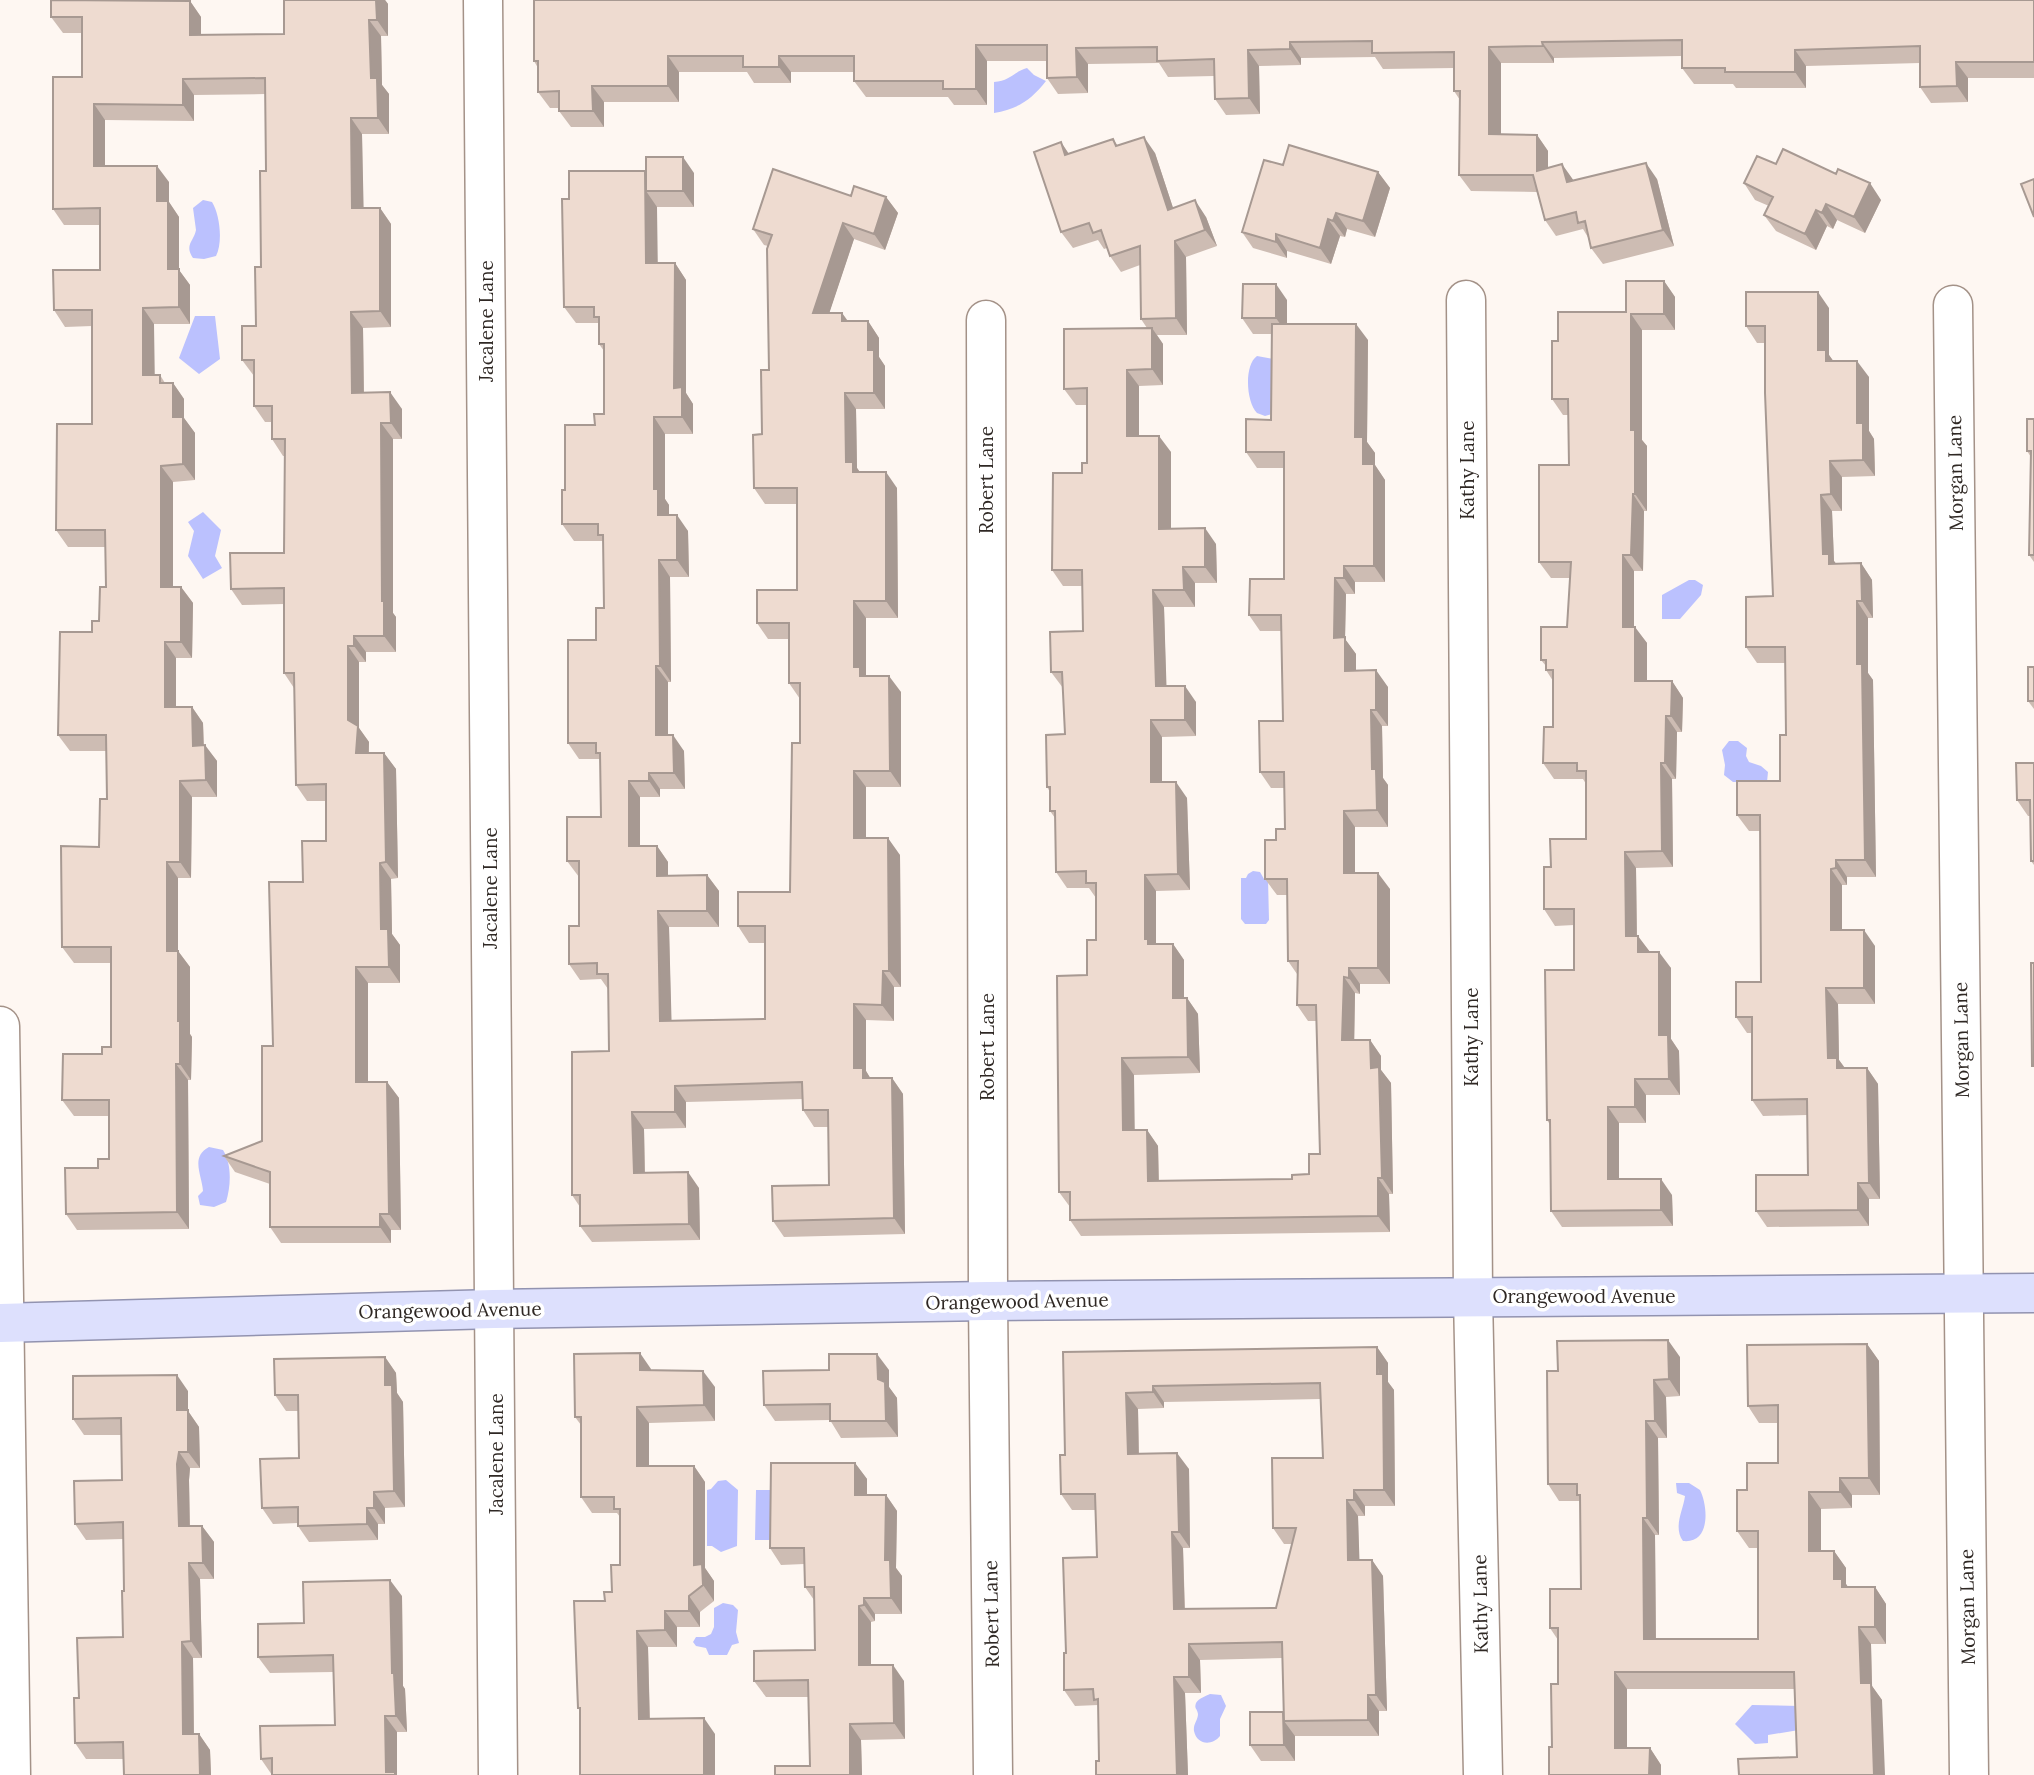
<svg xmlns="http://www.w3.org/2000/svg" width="2034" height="1775" font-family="Lora,serif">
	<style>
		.water { fill: #bbc1fe }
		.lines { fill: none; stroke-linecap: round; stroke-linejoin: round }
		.minor-casing { stroke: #a49288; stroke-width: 41 }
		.major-casing { stroke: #9293b0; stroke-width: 41 }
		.minor { stroke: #fff; stroke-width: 38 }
		.major { stroke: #dde0fd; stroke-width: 38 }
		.wall { fill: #cdbcb3; fill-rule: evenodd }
		.shaded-wall { fill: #a79992 }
		.building { fill: #eedbd0; stroke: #a79992; stroke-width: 2; fill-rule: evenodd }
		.labels { text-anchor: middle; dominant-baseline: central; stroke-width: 7; stroke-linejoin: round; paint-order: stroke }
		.street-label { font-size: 19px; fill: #2f2824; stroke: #fff }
	</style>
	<rect width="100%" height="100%" fill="#fef7f2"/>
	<!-- water -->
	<path class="water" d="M1027,68L1034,75L1046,81C1031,100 1018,109 994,113V82C1010,81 1015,71 1027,68Z
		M203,200L212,202C220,215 223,242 216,256L204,259L193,258C184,245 194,241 196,230L193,208Z
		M195,316H215L220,359L199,374L179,358Z
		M1257,356L1273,359L1272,414L1265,416L1257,413C1246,402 1244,365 1257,356Z
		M203,512L221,530L215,556L222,568L203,579L188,556L194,531L188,522Z
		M1689,580H1695L1703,585L1701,595L1680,619H1662V595Z
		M1729,741H1738L1747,748L1746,756L1749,762L1761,766L1768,772L1767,782H1733L1724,775L1725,765L1722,750Z
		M1253,871L1260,872L1264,879H1268L1269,920L1266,924H1245L1241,919V878H1246L1248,874Z
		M209,1147L223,1150C232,1164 231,1186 226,1202L214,1207L200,1205L198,1196L203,1191C202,1175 190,1157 209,1147Z
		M726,1480L738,1490L737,1546L721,1552L712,1546H707V1490L711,1489L718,1481Z
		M1676,1483H1689L1700,1490C1708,1506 1711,1544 1683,1541C1673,1527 1683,1511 1685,1496L1677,1493Z
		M756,1490H778L789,1540H755Z
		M723,1603L733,1605L738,1610L736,1632L739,1643L732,1645L727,1655H709L706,1648L696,1646L693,1642L696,1637H705L711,1634L714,1627V1608Z
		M1210,1694L1221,1695L1226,1706L1220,1719V1736C1212,1746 1197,1745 1194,1731C1193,1724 1198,1720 1198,1714C1197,1708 1194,1709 1196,1703C1199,1698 1206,1696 1210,1694Z
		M1752,1705L1799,1706V1730L1768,1735V1743L1755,1744L1735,1724Z"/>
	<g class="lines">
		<defs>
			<path id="minor" d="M483,0L498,1775
				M1466,300L1473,1296L1483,1775
				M1953,305L1969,1775
				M986,320L988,1301L993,1775
				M0,1026L11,1775"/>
			<path id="major" d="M0,1323L494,1309L988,1301L2034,1293"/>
		</defs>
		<!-- minor casing -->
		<use href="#minor" class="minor-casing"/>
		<!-- major casing -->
		<use href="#major" class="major-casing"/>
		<!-- minor -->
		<use href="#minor" class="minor"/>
		<!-- major -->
		<use href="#major" class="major"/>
	</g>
	<!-- wall -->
	<path class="wall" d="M181,0L190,1L201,17V35L284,34V0H385L388,4V36H381L382,85L389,94V134H362L363,208H380L391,224V327L363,328L364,393L402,409V439H393V613L396,617V652H366V662H359V728L369,742V753H384L396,769L398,878L391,879L392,934L400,945V983H368V1082H387L399,1098L401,1230H391V1243H281L270,1227V1184L235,1172L224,1156L262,1141L273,1046L303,882L326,841V801H307L296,785L294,688L284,673V604L242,605L231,589L284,553L285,456H283L272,439V422H265L254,406V376L242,360L256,326L261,267L266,171L265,94L194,95V121L105,120V166L169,182V202L179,217V270L190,285V324H154V375H160L165,383H173L184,399V418L195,433V480L173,482V587H181L193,603L192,658H176V707H192L203,723L204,745L217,761V797H192L191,878H178V951L190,967V1034L192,1037L191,1080H188L189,1229L77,1230L66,1214L98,1168L109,1159V1116H74L62,1100L102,1054L111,1047V963H74L62,947L99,847L107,799L106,751H70L58,735L92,632L99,621L106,587L105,547H68L56,530L92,424V326L65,327L54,310L100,270V225H64L53,209L82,77V33H63L51,17Z
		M2034,0V78H1968V102L1931,103L1920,87V63L1806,66V88H1736L1733,84H1694L1682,68V56L1554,58V63H1501V134L1537,135L1548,151V168L1574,181L1657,179L1674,246L1603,264L1591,248L1589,239L1583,229L1556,236L1545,220L1537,192L1471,191L1459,175L1460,100L1454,91V68L1383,69L1375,57L1301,58V65L1259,66L1260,114L1226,115L1215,99L1214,76L1168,77L1159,63L1088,64V93L1058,94L1047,78V61H987V105H954L948,97H866L854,81V72H791V83H754L747,72H679V102H604V127H571L559,111V108H550L538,92V68L534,61L913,1Z
		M1113,139L1118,146L1155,153L1173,208L1206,217L1217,246L1186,257L1187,335H1157L1163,344V385L1139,386V436L1171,452V529L1216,544L1217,583H1195V607H1164L1166,686L1196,702V736L1162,737V782L1187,798L1190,890L1156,891V944H1173L1184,960V998H1187L1198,1014L1200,1073L1134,1075V1130H1147L1158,1146L1159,1181L1292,1179L1309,1174L1320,1154L1316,1021H1308L1297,1005V974L1288,961L1287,895H1277L1265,879L1276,840L1285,829L1284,788H1271L1260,772L1283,721L1281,631H1260L1249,615L1284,579V468H1257L1246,452L1271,420L1272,334H1253L1242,318L1287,300V324L1368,340L1367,442L1375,453V465L1385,480V582H1355V594H1346L1345,639L1356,654V671L1388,687V726H1382L1383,778L1388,785V827H1355V873L1390,889V984H1360V994L1355,993L1354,1040H1370L1381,1056V1070L1391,1083L1393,1194H1389L1390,1232L1081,1236L1070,1220V1207L1059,1192L1087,975L1096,940V898L1089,888H1067L1056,872L1055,818L1050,811V792L1047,787L1065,734L1063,688L1051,672L1083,631L1082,586H1063L1052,570L1082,473L1087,463V405H1076L1064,389L1147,328L1141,319L1140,265L1121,272L1110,256L1107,248L1104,249L1098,240L1073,248L1061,232V142L1069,154Z
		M1776,164L1881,200L1865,233L1837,220L1833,229L1827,226L1816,250L1776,231L1764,215L1769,206L1755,200L1744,183Z
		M1283,165L1378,172L1390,188L1375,237L1347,229L1345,237L1340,236L1331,264L1287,251V258L1253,248L1242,232Z
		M694,173V207H657V263H675L686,280V393L693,404V434H665V499L669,505V515L688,531L689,577H670L671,682H668V735L684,751L685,789H660V797H640V846H657L668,862V876L707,875L719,891V927H669L671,1020L765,1019V943H749L738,926L790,892L800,743V699L789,683V639H768L757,623L797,590V504H765L754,488L762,434L769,370L768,246L764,245L753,229L851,196L886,197L898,213L885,250L854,239L829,313H842L848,321H868L879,338V357L885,366V409H856L857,468L860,472L897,488L898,618H866V675L901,692V787H866V838L900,855L901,987H894V1021L866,1020V1071L870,1078H892L903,1094L905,1234L784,1237L773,1221L829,1185L828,1127H814L803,1110V1099L686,1102V1128L644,1129L645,1173L699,1188L700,1240L592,1242L580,1226V1207L572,1195L609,1051L608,989L601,979L580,980L569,964L579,926V877L567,861L601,817L600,759H579L568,743L604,608L603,541H574L562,524L565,490L595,425L604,414V351L599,344V323H576L564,307L569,199Z
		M1664,281L1675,297V330H1642V440L1647,446V511H1644L1643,571H1634V627L1647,643V681H1672L1683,698L1682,732H1677L1676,779H1672L1673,867L1636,868L1637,936L1650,952L1671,968V1039L1679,1051L1680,1095H1646V1123H1619V1179L1672,1195L1673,1226L1562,1227L1551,1211V1126L1547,1120L1574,970V925L1555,926L1544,909L1551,867L1586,839V784L1583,779H1554L1543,763L1553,727V681L1546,670V666L1541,660L1567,627L1570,578H1551L1539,562L1569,465L1568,415H1563L1552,399L1558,341L1626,312Z
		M1829,308V355L1833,361L1869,377V431L1874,439L1875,476L1842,477V511H1832L1834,561L1836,564L1861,563L1872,580L1873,618H1868V673L1873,680L1876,877H1847V885H1842V930L1875,946V1004H1838L1839,1060L1845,1068H1867L1878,1084L1880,1199H1869V1226L1767,1227L1756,1211L1808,1175L1807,1115L1763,1116L1752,1100V1033H1747L1736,1017L1761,982L1760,831H1749L1737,815L1780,781L1786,735V663H1757L1746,647L1773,596L1765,343H1757L1746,326Z
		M2034,419V562L2029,555L2031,457L2027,451Z
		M2034,667V709L2028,701Z
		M2034,763V865L2031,861V816H2028L2017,800Z
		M1867,1344L1879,1361L1880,1495H1852V1508L1821,1509V1551H1834L1846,1568V1584L1848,1587H1875L1886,1604V1644H1871L1872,1686L1882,1700L1797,1757L1795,1689H1627V1748H1650L1661,1765V1775H1549L1558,1684V1640L1550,1628L1581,1589L1580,1501H1559L1548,1484L1558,1371L1680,1357V1396L1666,1397L1667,1438H1658L1659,1535H1655L1656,1639H1758V1548H1749L1737,1531L1747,1490L1778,1463V1423H1759L1748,1406Z
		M1377,1347L1388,1363V1382L1394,1390L1395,1506H1365V1516H1358L1359,1560H1372L1383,1576L1387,1711H1379V1736H1295V1761H1261L1250,1745L1284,1712L1282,1658L1200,1660L1201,1693H1185L1188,1775H1096L1099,1761L1098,1705L1075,1706L1064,1690L1066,1653L1097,1557L1095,1510H1072L1061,1494L1065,1455L1063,1352ZM1320,1399L1323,1458L1273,1528L1284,1544H1292L1276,1608L1185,1609L1183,1548H1190L1189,1469L1139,1454L1138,1409L1164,1408V1402Z
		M385,1357L396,1373L397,1393L403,1402L405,1507L385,1508V1524H378V1540L309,1542L298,1526V1523L273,1524L262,1508L299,1458L298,1411H286L275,1395Z
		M651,1370L715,1387V1421L649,1423V1466H694L705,1482V1568L714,1581V1601L700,1612V1627H677V1647H648L650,1719L715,1734V1775H580V1711L578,1708L605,1601L612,1592L620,1565V1517L617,1513H592L581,1497V1425L575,1417Z
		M889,1370V1387L897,1398L898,1437L841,1438L830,1420L775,1421L764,1405Z
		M188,1391V1411L199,1427L200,1468H190L189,1480L190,1526H202L214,1542V1579H200L202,1658H193L194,1734H199L210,1750L211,1775H124V1759H86L75,1743L79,1698L123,1637L124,1591L123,1539L86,1540L75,1524L122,1480V1435H84L73,1419Z
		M855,1463L867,1479V1495H886L897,1511L896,1568L902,1576V1614H875V1621L871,1622V1665L904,1681L905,1739L861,1740L862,1775H775L810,1766L809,1697H766L754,1681L815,1650L814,1600L805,1587L804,1564L781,1565L770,1548Z
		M402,1596L403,1686L405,1689L407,1732H397L272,1775L261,1759L335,1725L333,1672L270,1673L258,1657L304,1623Z"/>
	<!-- shaded-wall -->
	<path class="shaded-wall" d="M376,0H385L388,4V36L377,20Z
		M190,1L201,17V51L190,35Z
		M369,20L381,36L382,85L389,94V134L378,118L371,78Z
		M1290,42L1301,58V65L1290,49Z
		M1542,42L1554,58V63L1543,46Z
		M976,45L987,61V105L976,89Z
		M1489,47L1501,63V150L1489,134Z
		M1076,48L1088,64V93L1077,77Z
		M1248,50L1259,66L1260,114L1249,98Z
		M1795,50L1806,66V88L1795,72Z
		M668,56L679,72V102L668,86Z
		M779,56L791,72V83L779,67Z
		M1956,62L1968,78V102L1957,86Z
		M183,79L194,95V121L183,105Z
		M592,86L604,102V127L593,111Z
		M94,104L105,120V182L94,166Z
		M351,118L362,134L364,225L352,208Z
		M1537,135L1548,151V187L1537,171Z
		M1144,137L1155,153L1179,226L1168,210Z
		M1061,142L1072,159L1065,155Z
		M683,157L694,173V207L683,191Z
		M1646,163L1657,179L1674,246L1663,230Z
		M1562,164L1574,181L1567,182Z
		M157,166L169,182V202L179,217V270L190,285V324L179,307L168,269L157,201Z
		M1378,172L1390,188L1375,237L1363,221Z
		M1870,183L1881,200L1865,233L1854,217Z
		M646,191L657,207L658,279L646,263Z
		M886,197L898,213L885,250L874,234Z
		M1195,200L1206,217L1217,246L1205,230Z
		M1826,204L1837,220L1833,229L1822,213Z
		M380,208L391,224V327L380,311Z
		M1816,210L1827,226L1816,250L1805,234Z
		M1336,213L1347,229L1345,237L1333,221Z
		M1328,219L1340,236L1331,264L1320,248Z
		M843,223L854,239L824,329L813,313Z
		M1276,234L1287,251V258L1276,242Z
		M1175,241L1186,257L1187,335L1176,318Z
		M675,263L686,280V393L693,404V434L682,417L674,388Z
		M1664,281L1675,297V330L1664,314Z
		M1276,284L1287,300V334L1276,318Z
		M1818,292L1829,308V355L1837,366V377L1818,350Z
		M143,308L154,324L155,391L143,375Z
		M351,312L363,328L364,409L352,393Z
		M842,313L853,329L842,321Z
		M1631,314L1642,330V440L1647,446V511L1635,494L1631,430Z
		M868,321L879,338V357L885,366V409L874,393L868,350Z
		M1356,324L1368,340L1367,442L1375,453V465L1385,480V582L1374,566L1363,464L1355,437Z
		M1152,328L1163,344V385L1152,369Z
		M1857,361L1869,377V431L1874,439L1875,476L1863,460L1857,423Z
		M1127,370L1139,386V452L1127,436Z
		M173,383L184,399V418L195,433V480L183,464L173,417Z
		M390,392L402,409V439L391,423Z
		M845,393L856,409L857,468L864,478V488L846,462Z
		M654,417L665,434V499L669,505V531L658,515L654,489Z
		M381,423L393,439V613L396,617V652L384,636L382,601Z
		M1159,436L1171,452V545L1159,529Z
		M1830,461L1842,477V511L1831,494Z
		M161,466L173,482V603L161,587Z
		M886,472L897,488L898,618L886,601Z
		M1633,494L1644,511L1643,571L1631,555Z
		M1821,495L1832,511L1834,561L1841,570V580L1823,554Z
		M677,515L688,531L689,577L677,560Z
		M1205,528L1216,544L1217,583L1205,567Z
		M1623,555L1634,571V643L1623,627Z
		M659,560L670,577L671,682L660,666Z
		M1861,563L1872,580L1873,618L1862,601Z
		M1344,566L1355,582V594L1344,578Z
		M1183,567L1195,583V607L1184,590Z
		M1335,578L1346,594L1345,639L1356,654V687L1345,671L1334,638Z
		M181,587L193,603L192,658L181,642Z
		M1153,590L1164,607L1167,702L1156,686Z
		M854,601L866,618V675L871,683V692L854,667Z
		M1857,601L1868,618V673L1873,680L1876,877L1865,860L1857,664Z
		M1635,627L1647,643V698L1635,681Z
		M354,636L366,652V662L354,646Z
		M165,642L176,658V723L165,707Z
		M348,646L359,662V728L369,742L368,770L356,753L348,720Z
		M656,666L668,682V751L656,735Z
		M1376,670L1388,687V726L1376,710Z
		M889,676L901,692V787L890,771Z
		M1672,681L1683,698L1682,732L1671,716Z
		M1185,686L1196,702V736L1185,720Z
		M192,707L203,723L204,762L193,746Z
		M1371,710L1382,726L1383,778L1388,785V827L1377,810L1372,769Z
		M1666,716L1677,732L1676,779L1665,763Z
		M1151,720L1162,737V798L1151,782Z
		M673,735L684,751L685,789L674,773Z
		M205,745L217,761V797L206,780Z
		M384,753L396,769L398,878L386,862Z
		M1661,763L1672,779L1673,867L1662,851Z
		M854,771L866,787V855L854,838Z
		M649,773L660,789V797L649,781Z
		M180,781L192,797L191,878L180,862Z
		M629,781L640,797V862L629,846Z
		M1176,782L1187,798L1190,890L1178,874Z
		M1344,811L1355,827V889L1344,873Z
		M888,838L900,855L901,987L889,971Z
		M657,846L668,862V892L657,876Z
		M1625,852L1636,868L1637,952L1626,936Z
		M1836,860L1847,877V885L1836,868Z
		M167,862L178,878V951L190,967V1034L192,1037L191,1080L180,1064L178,1021L167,951Z
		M380,863L391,879L392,934L400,945V983L389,967L381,929Z
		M1831,869L1842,885V946L1831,930Z
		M1378,873L1390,889V984L1378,968Z
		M707,875L719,891V927L707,911Z
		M1145,875L1156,891V951L1159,960L1145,939Z
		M658,911L669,927L672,1037L660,1021Z
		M1864,930L1875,946V1004L1864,988Z
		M1638,936L1650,952H1638Z
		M1173,944L1184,960V1014L1173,998Z
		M1659,952L1671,968V1039L1679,1051L1680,1095L1669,1079L1659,1035Z
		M356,967L368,983V1098L356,1082Z
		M1349,968L1360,984V994L1349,978Z
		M883,971L894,987V1021L882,1005Z
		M1344,977L1355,993L1354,1056L1342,1040Z
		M1826,988L1838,1004L1839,1060L1849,1074V1084L1828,1058Z
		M1187,998L1198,1014L1200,1073L1188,1057Z
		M854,1004L866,1020V1071L874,1084V1094L854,1068Z
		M1370,1040L1381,1056V1070L1391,1083L1393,1194L1382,1178L1371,1068Z
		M1122,1058L1134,1075L1135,1147L1123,1130Z
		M176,1064L188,1080L189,1229L177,1212Z
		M1867,1068L1878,1084L1880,1199L1869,1183Z
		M892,1078L903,1094L905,1234L894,1218Z
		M1635,1079L1646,1095V1123L1635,1107Z
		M387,1082L399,1098L401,1230L389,1214Z
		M675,1086L686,1102V1128L675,1112Z
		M1608,1107L1619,1123V1196L1608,1179Z
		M632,1112L644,1129L645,1189L634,1173Z
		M1147,1130L1158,1146L1159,1197L1148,1181Z
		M688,1172L699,1188L700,1240L689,1224Z
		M1378,1178L1389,1194L1390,1232L1378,1216Z
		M1661,1179L1672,1195L1673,1226L1661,1210Z
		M1858,1183L1869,1199V1226L1858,1210Z
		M380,1214L391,1230V1243L380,1227Z
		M1668,1340L1680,1357V1396L1669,1379Z
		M1867,1344L1879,1361L1880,1495L1869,1478Z
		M1377,1347L1388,1363V1382L1394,1390L1395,1506L1384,1490Z
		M640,1353L651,1369L652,1386L640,1370Z
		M877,1354L889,1370V1387L897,1398L898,1437L886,1421L878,1379Z
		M385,1357L396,1373L397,1393L403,1402L405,1507L394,1491L385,1385Z
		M703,1371L715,1387V1421L704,1405Z
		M177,1375L188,1391V1411L199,1427L200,1468L188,1452L177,1410Z
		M1654,1380L1666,1397L1667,1438L1655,1421Z
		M1153,1386L1164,1402V1408L1153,1392Z
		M1126,1393L1138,1409L1139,1470L1128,1454Z
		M637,1407L649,1423V1482L637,1466Z
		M1646,1421L1658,1438L1659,1535L1647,1518Z
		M179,1452L190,1468L189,1480L190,1542L179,1526L177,1464Z
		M1177,1453L1189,1469L1190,1548L1179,1532Z
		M855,1463L867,1479V1511L855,1495Z
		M694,1466L705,1482V1568L714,1581V1601L703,1585L694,1565Z
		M1840,1478L1852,1495V1508L1840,1492Z
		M1354,1490L1365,1506V1516L1354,1500Z
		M374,1492L385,1508V1524L374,1508Z
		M1809,1492L1821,1509V1568L1809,1551Z
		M886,1495L897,1511L896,1568L902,1576V1614L891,1598L885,1560Z
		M1347,1500L1358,1516L1360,1576L1348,1560Z
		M367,1508L378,1524V1540L367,1524Z
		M1643,1518L1655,1535L1656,1656L1644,1639Z
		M202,1526L214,1542V1579L203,1563Z
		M1172,1532L1183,1548L1185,1625L1174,1609Z
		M1834,1551L1846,1568V1584L1854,1596V1604L1834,1579Z
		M1372,1560L1383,1576L1387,1711L1376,1695Z
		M189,1563L200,1579L202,1658L191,1641Z
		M390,1580L402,1596L403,1686L405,1689L407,1732L396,1716L392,1673Z
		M1875,1587L1886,1604V1644L1875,1627Z
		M689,1596L700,1612V1627L689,1611Z
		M864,1598L875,1614V1621L864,1605Z
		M859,1606L871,1622V1681L859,1665Z
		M665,1611L677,1627V1647L665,1630Z
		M1859,1627L1871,1644L1872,1686L1882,1700L1885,1775H1874L1861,1683Z
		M637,1631L648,1647L650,1735L639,1719Z
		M182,1642L193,1658L194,1750L183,1734Z
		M1189,1644L1200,1660L1201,1693L1189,1677Z
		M893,1665L904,1681L905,1739L894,1723Z
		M1615,1672L1627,1689V1765L1615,1748Z
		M1174,1677L1185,1693L1188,1775H1177Z
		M1368,1695L1379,1711V1736L1368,1720Z
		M385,1716L397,1732V1775H389L386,1772Z
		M704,1718L715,1734V1775H704Z
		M1284,1721L1295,1736V1761L1284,1745Z
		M850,1724L861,1740L862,1775H850Z
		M199,1734L210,1750L211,1775H200Z
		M1650,1748L1661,1765V1775H1649Z"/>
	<!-- building -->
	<path class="building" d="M51,0L190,1V35L284,34V0H376L377,20H369L371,78H377L378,118H351L352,208H380V311L351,312L352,393L390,392L391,423H381L382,601H384V636H354V646H348V720L358,726L356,753H384L386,862L380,863L381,929H388L389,967H356V1082H387L389,1214H380V1227H270V1172L224,1156L262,1141V1046H273L269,882H303L302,841H326V784L296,785L294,673H284V588L231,589L230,553H284L285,439H272V406H254V360H242V326H256L255,267H261L260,171H266L265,78L183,79V105L94,104V166H157V201H168V269H179V307L143,308V375H160V383H173V417H183V464L161,466V587H181V642H165V707H192L193,746L205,745L206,780L180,781V862H167V951H178V1021H180V1064H176L177,1212L66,1214L65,1168H98V1159H109V1100H62L63,1054H102V1047H111V947H62L61,846L99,847L100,799H107L106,735H58L60,632H92V621H99L100,587H106L105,530H56L57,424H92V310H54L53,270H100V208L53,209V77H82V17H51Z
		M534,0H2034V62H1956L1957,86L1920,87V46L1795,50V72H1725V68H1682V40L1542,42L1543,46L1489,47V134L1537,135V171L1562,164L1567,182L1646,163L1663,230L1591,248L1585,221L1578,223L1576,212L1545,220L1533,175H1459L1460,91H1454V52L1372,53V41L1290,42V49L1248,50L1249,98L1215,99L1214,59L1157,61V47L1076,48L1077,77L1047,78V45H976V89H943V81H854V56H779V67H743V56H668V86H592L593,111H559V91L538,92V61H534Z
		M1144,137L1168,210L1195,200L1205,230L1175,241L1176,318L1141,319L1140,246L1110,256L1101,230L1093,233L1089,223L1061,232L1034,152L1061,142L1065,155L1113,139L1116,146Z
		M1289,145L1378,172L1363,221L1336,213L1333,221L1328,219L1320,248L1276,234V242L1242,232L1264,160L1283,165Z
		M1783,149L1836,174L1838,169L1870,183L1854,217L1826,204L1822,213L1816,210L1805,234L1764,215L1773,197L1744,183L1757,156L1776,164Z
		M646,157H683V191H646Z
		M773,169L851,196L854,186L886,197L874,234L843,223L813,313H842V321H868V350H874V393H845L846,462H853V472H886V601H854V667H860V676H889L890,771H854V838H888L889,971H883L882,1005L854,1004V1068H863V1078H892L894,1218L773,1221L772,1186L829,1185L828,1110H803L802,1082L675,1086V1112H632L634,1173L688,1172L689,1224L580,1226V1195H572V1052L609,1051L608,974H597V963L569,964V926H579V861H567V817H601L600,753H596V743H568V640H596V608H604L603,535H598V524H562V490H565V425H595L594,414H604V344H599V317H594V307H564L562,199H569V171H645L646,263H675L674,388L682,387V417H654V489H658V515H677V560H659L660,666H656V735H673L674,773H649V781H629V846H657V876L707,875V911H658L660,1021L765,1019V926H738V892H790L792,743H800V683H789V623H757V590H797V488H754L753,435L762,434L761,370H769L767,249L772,235L753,229Z
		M2034,179V217L2021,184Z
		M1626,281H1664V314H1631V430H1635V494H1633L1631,555H1623V627H1635V681H1672L1671,716H1666L1665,763H1661L1662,851L1625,852L1626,936H1638V952H1659V1035H1668L1669,1079H1635V1107H1608V1179H1661V1210L1551,1211L1550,1120H1547L1545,970H1574V909H1544V867H1551L1550,839H1586V771H1577V763H1543L1544,727H1553V670H1546V660H1541V627H1567L1571,562H1539V465H1569L1568,399H1552V341H1558V312H1626Z
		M1243,284H1276V318H1242Z
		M1746,292H1818V350H1826V361H1857V423H1863V460L1830,461L1831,494L1821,495L1823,554H1829V564L1861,563L1862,601H1857V664H1862L1865,860H1836V868L1831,869V930H1864V988H1826L1828,1058H1837V1068H1867L1869,1183H1858V1210L1756,1211V1175H1808L1807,1099L1752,1100V1017H1736V982H1761L1760,815H1737V781H1780V735H1786L1785,647H1746V597L1773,596L1765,393V326H1746Z
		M1272,324H1356L1355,437H1363V464H1374V566H1344V578H1335L1334,638L1345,637V671L1376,670V710H1371L1372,769H1376L1377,810L1344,811V873H1378V968H1349V978L1344,977L1342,1040H1370L1371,1068L1379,1067L1382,1178H1378V1216L1070,1220V1192H1059L1057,976L1087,975V940H1096V883H1086V871L1056,872L1055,811H1050V787H1047L1046,735L1065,734L1062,672H1051L1050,632L1083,631L1082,570H1052L1053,473H1082V463H1087V388L1064,389V329L1152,328V369L1127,370V436H1159V529L1205,528V567H1183L1184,590H1153L1156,686H1185V720H1151V782H1176L1178,874L1145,875V939H1148V944H1173V998H1187L1188,1057L1122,1058L1123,1130H1147L1148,1181L1292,1179V1175L1309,1174V1154H1320L1316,1005H1297L1298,961H1288L1287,879H1265V840H1276V829H1285L1284,772H1260L1259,721H1283L1281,615H1249L1250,579H1284V452H1246V419L1271,420Z
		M2027,419H2034V555H2029L2031,451H2027Z
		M2028,667H2034V701H2028Z
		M2016,763H2034V861H2031L2030,800H2017Z
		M2031,963H2034V1066H2032Z
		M1668,1340L1669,1379L1654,1380L1655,1421H1646L1647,1518H1643L1644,1639H1758V1531H1737V1490H1747V1463H1778V1405L1748,1406L1747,1345L1867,1344L1869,1478H1840V1492H1809V1551H1834V1579H1842V1587H1875V1627H1859L1861,1683H1871L1874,1775H1739L1738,1759L1797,1757L1794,1672H1615V1748H1650L1649,1775H1549V1747H1552L1551,1684H1558V1628H1550V1589H1581L1580,1495H1577V1484H1548L1547,1371H1558L1557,1341Z
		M1377,1347V1374H1383L1384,1490H1354V1500H1347L1348,1560H1372L1376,1695H1368V1720L1284,1721L1282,1642L1189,1644V1677H1174L1177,1775H1096V1761H1099L1098,1699L1094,1700L1093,1689L1064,1690V1653H1066L1063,1558L1097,1557L1095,1494H1061L1060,1455H1065L1063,1352ZM1320,1383L1323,1458H1272L1273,1528H1296L1276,1608L1174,1609L1172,1532H1179L1177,1453L1128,1454L1126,1393L1153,1392V1386Z
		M640,1353V1370L703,1371L704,1405L637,1407V1466H694V1565L702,1564L703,1585L689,1596V1611H665V1630L637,1631L639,1719L704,1718V1775H580V1708H578L574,1601H605L604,1592H612L611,1565H620V1509H614V1497H581V1417H575L574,1354Z
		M829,1354H877L878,1379L885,1382L886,1421H830V1404L764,1405L763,1371L829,1370Z
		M385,1357V1385H392L394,1491L374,1492V1508H367V1524L298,1526V1507L262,1508L260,1459L299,1458L298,1395H275L274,1359Z
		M177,1375V1410H188V1452H179L177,1464L179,1526H202L203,1563H189L191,1641L182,1642L183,1734H199L200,1775H124L123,1742L75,1743L74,1698H79L77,1638L123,1637L122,1591H124L123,1522L75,1524L74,1481L122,1480L121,1418L73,1419V1376Z
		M771,1463H855V1495H886L885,1560H890L891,1598H864V1605L859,1606V1665H893L894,1723L850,1724V1775H775V1766H810L808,1680L754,1681V1651L815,1650L814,1587H805L804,1548H770Z
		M390,1580L392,1673H394L396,1716H385L386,1772H395V1775H272V1758L261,1759L260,1726L335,1725L333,1655L258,1657V1624L304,1623L303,1582Z
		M1250,1712H1283L1284,1745H1250Z"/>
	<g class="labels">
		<!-- street labels -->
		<g class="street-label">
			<text transform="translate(486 321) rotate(-90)">Jacalene Lane</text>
			<text transform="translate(1467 470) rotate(-90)">Kathy Lane</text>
			<text transform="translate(1955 473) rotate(-91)">Morgan Lane</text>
			<text transform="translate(986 480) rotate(-90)">Robert Lane</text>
			<text transform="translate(490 888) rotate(-90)">Jacalene Lane</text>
			<text transform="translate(1471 1037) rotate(-90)">Kathy Lane</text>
			<text transform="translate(1961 1040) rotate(-91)">Morgan Lane</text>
			<text transform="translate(987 1047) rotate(-90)">Robert Lane</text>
			<text x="1584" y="1296">Orangewood Avenue</text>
			<text transform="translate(1017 1301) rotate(-1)">Orangewood Avenue</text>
			<text transform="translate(450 1310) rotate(-1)">Orangewood Avenue</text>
			<text transform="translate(496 1454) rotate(-90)">Jacalene Lane</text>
			<text transform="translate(1480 1604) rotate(-91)">Kathy Lane</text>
			<text transform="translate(1967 1607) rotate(-91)">Morgan Lane</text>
			<text transform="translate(991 1614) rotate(-91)">Robert Lane</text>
		</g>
	</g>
</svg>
